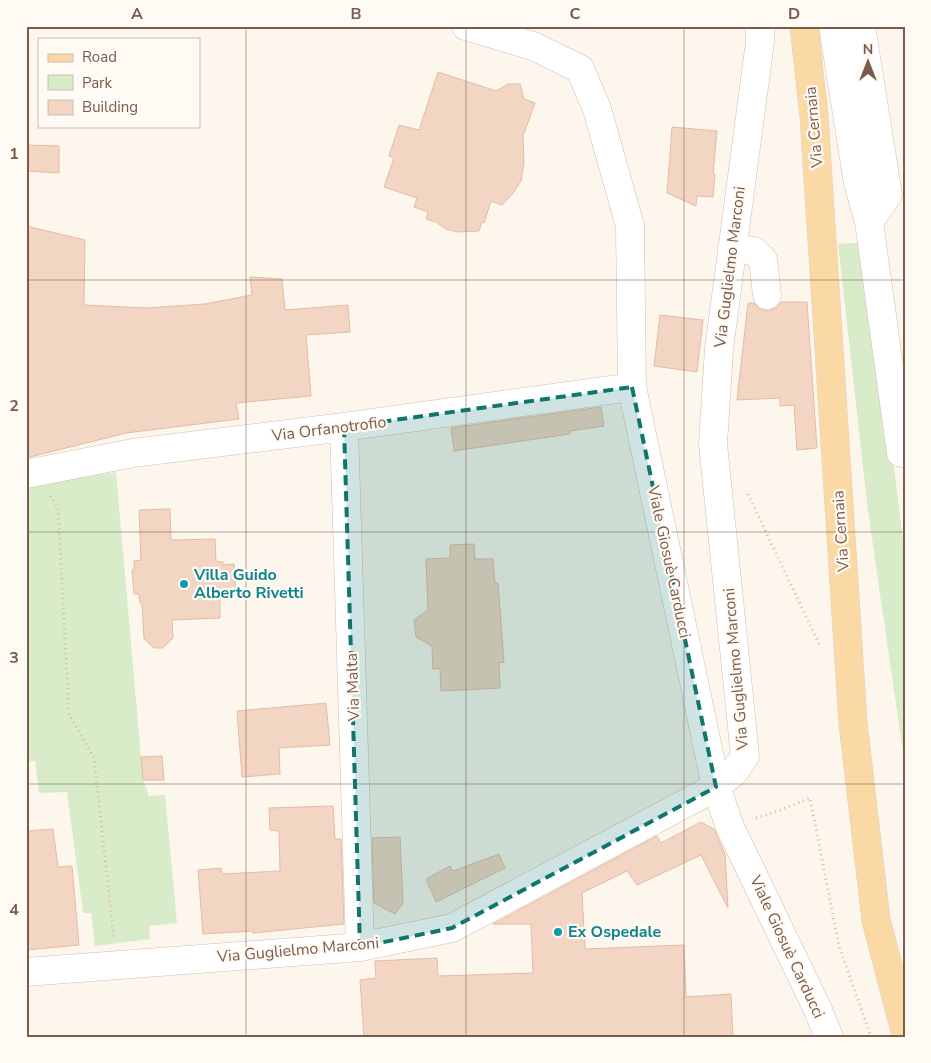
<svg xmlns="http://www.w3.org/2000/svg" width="931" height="1063" font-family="'Nunito Sans',sans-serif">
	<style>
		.green { fill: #d8ecc9 }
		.building { fill: #f3d5c3; stroke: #e6bba3 }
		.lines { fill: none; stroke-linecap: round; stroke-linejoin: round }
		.minor-casing { stroke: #d1beb0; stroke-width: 29 }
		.major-casing { stroke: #dad1cd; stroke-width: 29 }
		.path { stroke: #d9b8a5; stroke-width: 3; stroke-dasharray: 1 4; stroke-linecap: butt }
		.minor { stroke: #fff; stroke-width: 28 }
		.major { stroke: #fbd9a5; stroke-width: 28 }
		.marked { fill: #0f766e; fill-opacity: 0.2; stroke: #0f766e; stroke-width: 4; stroke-dasharray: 10 6; stroke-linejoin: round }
		.grid { fill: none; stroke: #7a5c4d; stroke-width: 1; stroke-opacity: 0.55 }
		.culture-dot { fill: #0f9aa8; stroke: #fffaf3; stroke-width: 2 }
		.labels { text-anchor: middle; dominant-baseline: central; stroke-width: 4.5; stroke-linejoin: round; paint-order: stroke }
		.street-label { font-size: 16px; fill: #7a5c4d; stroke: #fffaf3 }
		.culture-label { font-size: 16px; font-weight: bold; fill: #0d838f; stroke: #fffaf3; text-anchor: start }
		.neatline { fill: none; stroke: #7a5c4d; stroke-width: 2 }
		.grid-label { font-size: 16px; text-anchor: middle; font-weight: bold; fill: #7a5c4d }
	</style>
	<rect width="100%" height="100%" fill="#fdf6ec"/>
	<!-- green -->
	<path class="green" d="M866,242L905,556V766L868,511L838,244Z
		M116,472L143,780L149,796L165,795L177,923L149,926L150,939L95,946L91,913H83L67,792L39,793L35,761L26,762V505L30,486Z"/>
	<!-- building -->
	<path class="building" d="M438,72L496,91L508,84H520L524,99L535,103L523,136L524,163L521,181L514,192L502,205L491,201L484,223L482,222L479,231L458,232L446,229L436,222L426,219L428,212L414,207L417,198L384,187L394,158L389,156L399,125L419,130Z
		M672,127L717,131L713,174L715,175L713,197L697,196L696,206L667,193Z
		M26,145L59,146V173L26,171Z
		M26,226L85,240L84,305L146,308L205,304L252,295L250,277L282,279L285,310L348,305L350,332L306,335L311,396L236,403L239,419L126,433L26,458Z
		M781,302H807L817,448L797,450L794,405L780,406V398L737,400L748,303H754L760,309L768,311L776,308Z
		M660,315L703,320L697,372L654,366Z
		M601,407L604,426L570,431V434L454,451L451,428Z
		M170,509L171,540L215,539L216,561L223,562V565L234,564L236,594L220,597V618L172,620L173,638L163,648H154L144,639L142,604L140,603L139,594H134L132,570L134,569V561L141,560L139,510Z
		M474,544L475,559H493L495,583H498L504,662L499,663L500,688L441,691L440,669H433L432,646L416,637L414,620L428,610L426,559L450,558V545Z
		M326,703L330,745L279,748L280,774L242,777L237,711Z
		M162,756L164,780H143L141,757Z
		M333,806L335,839H341L344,924L253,933V931L203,934L198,870L221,868L222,874L280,871L279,831L270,830L269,808Z
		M701,822L714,829L725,854L728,908L701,855L637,885L627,871L582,893L585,949L684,945L686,997L731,994L733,1037H364L360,980L376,978L375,961L437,958L438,976L533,973L531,924H493L657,836L661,843Z
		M53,829L58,867L72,866L79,945L26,950V831Z
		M400,837L403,903L395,914L374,903L372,838Z
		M499,854L505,868L436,902L426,879L450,866L453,871Z"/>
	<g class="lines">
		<defs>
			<path id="minor" d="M466,26L533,46L580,69L597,109L630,226L632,387L716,787L730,827L818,1010L829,1037
				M833,26L858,183L869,222L901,453
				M861,26L888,195L869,222
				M732,248L754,251L763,260L767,295
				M344,427L360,947
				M26,474L133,453L344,427L632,387
				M26,972L360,947L452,928L716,787L734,772L745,756L713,444L719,349L760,42V26"/>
			<path id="major" d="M804,26L814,116L853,723L876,920L905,1031"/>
		</defs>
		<!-- minor casing -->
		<use href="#minor" class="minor-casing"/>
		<!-- major casing -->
		<use href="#major" class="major-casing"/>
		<!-- path -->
		<path class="path" d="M748,494L819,644
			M50,496L58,507L69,714L94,758L114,940
			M756,818L781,810L810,798L839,946L871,1037"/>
		<!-- minor -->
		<use href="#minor" class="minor"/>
		<!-- major -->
		<use href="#major" class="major"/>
	</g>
	<!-- marked area -->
	<path class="marked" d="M632,387L716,787L452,928L360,947L344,427Z"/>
	<!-- grid -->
	<path class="grid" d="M246,26V1037M466,26V1037M684,26V1037M26,280H905M26,532H905M26,784H905"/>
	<!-- markers -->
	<g class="culture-dot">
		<circle cx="184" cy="584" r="5"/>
		<circle cx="558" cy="932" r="5"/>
	</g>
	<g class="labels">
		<!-- street labels -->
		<g class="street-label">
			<text transform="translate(814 127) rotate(-95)">Via Cernaia</text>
			<text transform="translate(730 267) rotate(-83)">Via Guglielmo Marconi</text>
			<text transform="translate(329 429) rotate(-7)">Via Orfanotrofio</text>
			<text transform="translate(841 531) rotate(-94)">Via Cernaia</text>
			<text transform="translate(669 562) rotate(78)">Viale Giosuè Carducci</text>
			<text transform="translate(736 669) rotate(-95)">Via Guglielmo Marconi</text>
			<text transform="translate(353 687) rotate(-92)">Via Malta</text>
			<text transform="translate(787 947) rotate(65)">Viale Giosuè Carducci</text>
			<text transform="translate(298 950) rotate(-5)">Via Guglielmo Marconi</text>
		</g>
		<!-- culture labels -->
		<g class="culture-label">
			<text x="194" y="575">Villa Guido<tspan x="194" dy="18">Alberto Rivetti</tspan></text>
			<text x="568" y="932">Ex Ospedale</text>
		</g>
	</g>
	<!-- border -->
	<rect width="931" height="1063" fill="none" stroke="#fffaf3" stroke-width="55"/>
	<!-- legend -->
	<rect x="38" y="38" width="162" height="90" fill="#fffaf3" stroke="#cabbb1"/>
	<rect x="48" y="54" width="25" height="8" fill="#fbd9a5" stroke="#cabbb1"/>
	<text x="82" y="62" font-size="15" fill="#7a5c4d">Road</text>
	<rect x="48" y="75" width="25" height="15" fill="#d8ecc9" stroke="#cabbb1"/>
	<text x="82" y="88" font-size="15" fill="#7a5c4d">Park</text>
	<rect x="48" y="100" width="25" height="15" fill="#f3d5c3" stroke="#cabbb1"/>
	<text x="82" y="112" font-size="15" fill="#7a5c4d">Building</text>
	<!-- north arrow -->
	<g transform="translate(868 62)" stroke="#fffaf3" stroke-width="4" paint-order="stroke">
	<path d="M0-4L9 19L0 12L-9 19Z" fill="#7a5c4d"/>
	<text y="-8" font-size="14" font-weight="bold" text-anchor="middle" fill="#7a5c4d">N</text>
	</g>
	<rect x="28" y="28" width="876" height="1008" class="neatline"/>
	<g class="grid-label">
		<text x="137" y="19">A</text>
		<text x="356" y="19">B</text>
		<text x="575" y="19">C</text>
		<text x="794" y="19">D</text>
		<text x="14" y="159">1</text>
		<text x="14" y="411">2</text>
		<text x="14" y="663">3</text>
		<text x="14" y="915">4</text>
	</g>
</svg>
